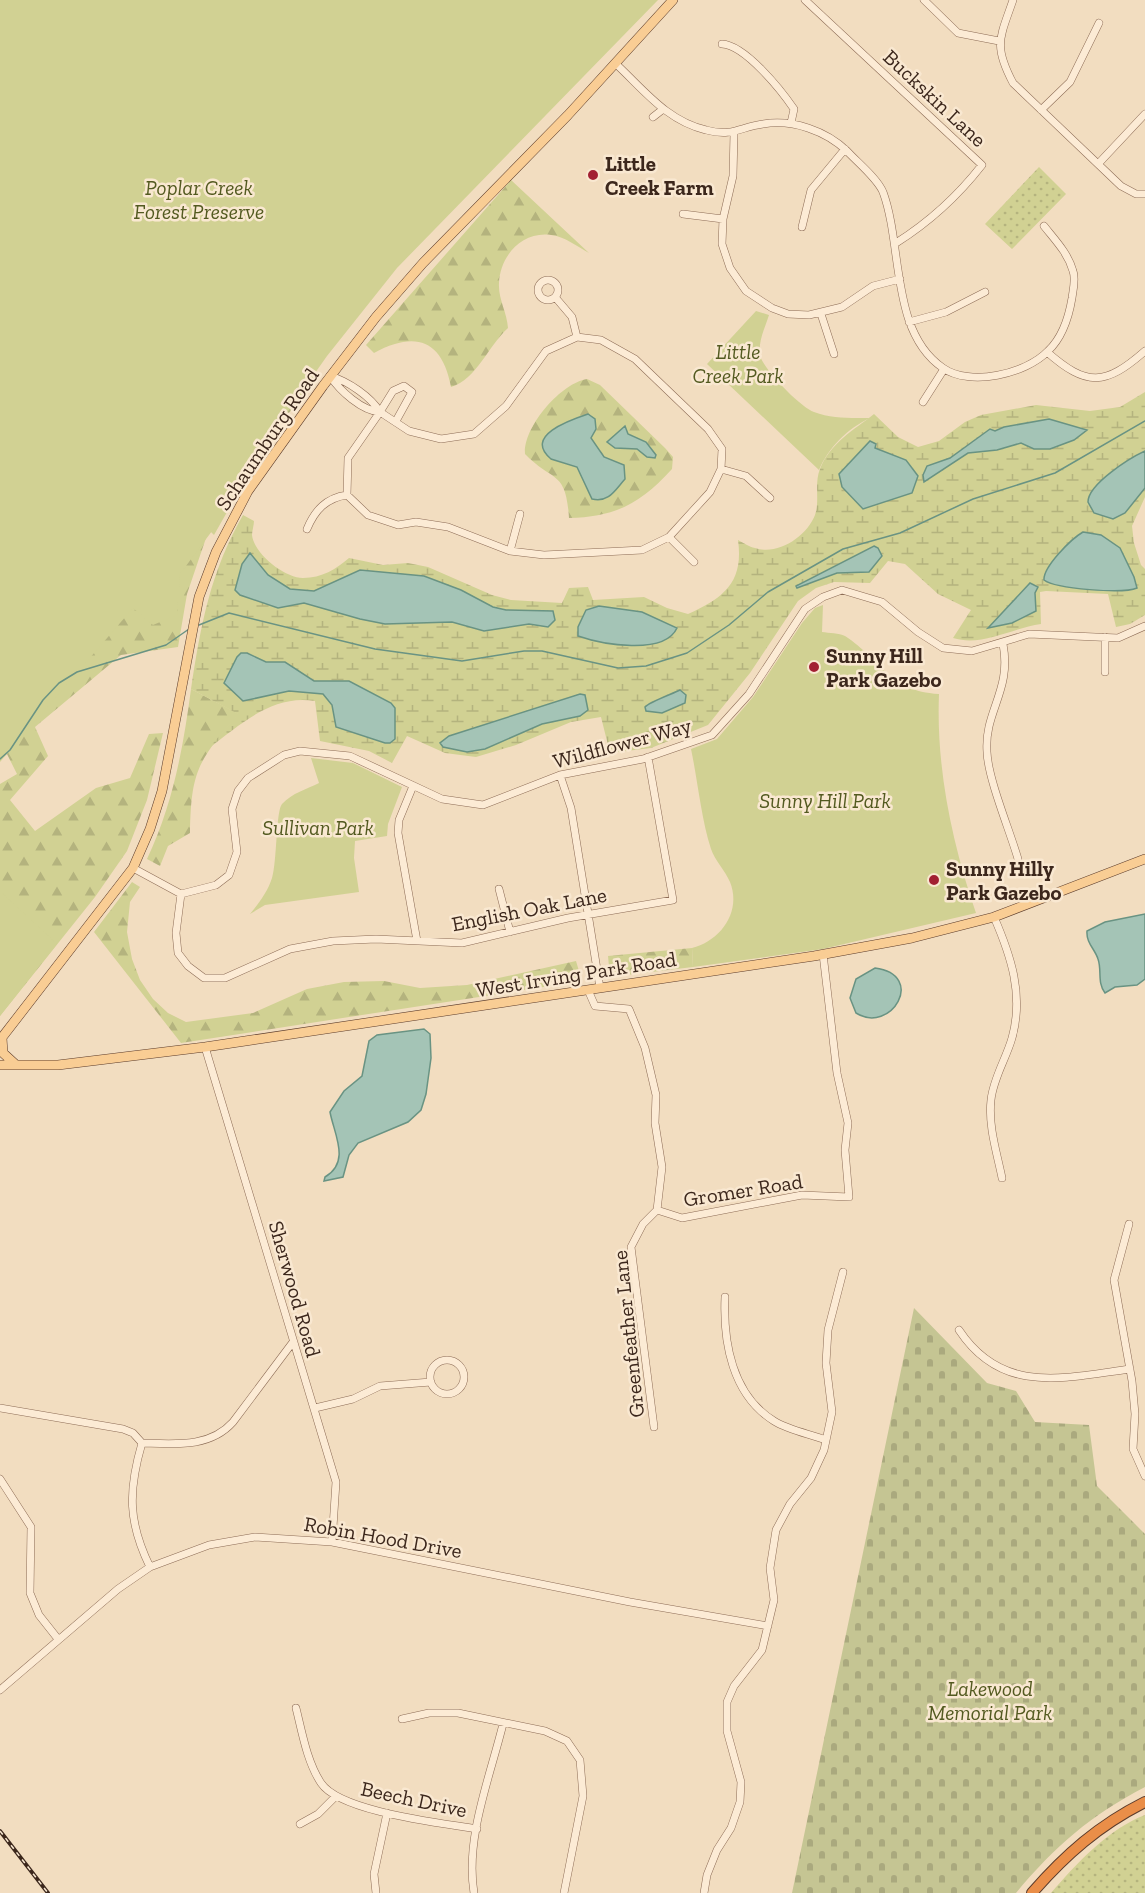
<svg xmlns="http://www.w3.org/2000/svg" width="1145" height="1893" font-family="'Zilla Slab',serif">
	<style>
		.grass { fill: url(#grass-dots) }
		.forest { fill: url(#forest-firs) }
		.wetland { fill: url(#wetland-marsh) }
		.cemetery { fill: url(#cemetery-stones) }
		.park { fill: #d1d193 }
		.water { fill: #a4c4b6; stroke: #699383; stroke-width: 1.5 }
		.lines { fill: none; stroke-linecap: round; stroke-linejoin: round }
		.stream { stroke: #699383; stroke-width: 1.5 }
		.minor-casing { stroke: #8d6c56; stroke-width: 8 }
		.major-casing { stroke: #5b3b2b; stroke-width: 10 }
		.highway-casing { stroke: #5b3b2b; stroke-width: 12 }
		.minor { stroke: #fcebd5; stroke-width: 7 }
		.major { stroke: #f9cd94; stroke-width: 9 }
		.highway { stroke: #ea8e48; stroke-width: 10 }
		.rail-casing { stroke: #3c271c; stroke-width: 4 }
		.rail { stroke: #f9e8d1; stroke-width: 1.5; stroke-dasharray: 4.5; stroke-linecap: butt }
		.poi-dot { fill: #a22032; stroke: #f9e8d1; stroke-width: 2 }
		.labels { text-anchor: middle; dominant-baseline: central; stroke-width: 5; stroke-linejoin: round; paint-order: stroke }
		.street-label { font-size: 21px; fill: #3c271c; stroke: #f9e8d1 }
		.poi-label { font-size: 21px; font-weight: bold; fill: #3c271c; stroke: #f9e8d1; text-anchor: start }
		.park-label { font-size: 21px; font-style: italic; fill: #535a20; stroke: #f9e8d1 }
	</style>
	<defs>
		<pattern id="grass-dots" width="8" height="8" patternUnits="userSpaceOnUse" patternTransform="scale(1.5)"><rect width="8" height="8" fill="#d1d193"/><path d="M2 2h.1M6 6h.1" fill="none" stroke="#b4b37e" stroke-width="1.8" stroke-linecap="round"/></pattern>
		<pattern id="forest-firs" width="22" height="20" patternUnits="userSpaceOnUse" patternTransform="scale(1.5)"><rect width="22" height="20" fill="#d1d193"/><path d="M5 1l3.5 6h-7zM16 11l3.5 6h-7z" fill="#b4b37e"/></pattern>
		<pattern id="wetland-marsh" width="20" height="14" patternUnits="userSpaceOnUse" patternTransform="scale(1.5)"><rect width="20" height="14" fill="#d1d193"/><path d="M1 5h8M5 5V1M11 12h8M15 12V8" fill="none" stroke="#b4b37e"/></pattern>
		<pattern id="cemetery-stones" width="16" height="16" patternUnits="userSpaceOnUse" patternTransform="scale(1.5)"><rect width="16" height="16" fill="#c5c593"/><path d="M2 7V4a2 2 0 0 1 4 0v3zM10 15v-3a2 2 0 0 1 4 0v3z" fill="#aaa97e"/></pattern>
	</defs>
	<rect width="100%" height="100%" fill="#f2ddc0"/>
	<!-- grass -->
	<path class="grass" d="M1039,167L1066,194L1012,249L985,224Z
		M1145,1815V1893H1051C1076,1864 1108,1829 1145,1815Z"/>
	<!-- forest -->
	<path class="forest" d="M511,180L589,253C578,247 564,236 551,235C522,231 500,256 499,283C498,299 507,312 508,328C488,346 477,379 451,387C442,339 415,331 374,353L366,345Z
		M317,374L309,389L272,433L214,535L210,531L213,519L304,380Z
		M587,379L600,385L665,448L673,457L672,469C641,503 616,517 569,518C566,469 553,483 525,454C523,427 561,383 587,379Z
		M0,471L206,538L187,594L178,647L121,655L35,727L48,756L10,800L35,831L96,788L130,778L149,734L163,733L147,800L127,851L95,897L0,1016V784L17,774L7,754L0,757Z
		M191,689L239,714C198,760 191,771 190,833L168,846L160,866L147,859C173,804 183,749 191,689Z
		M132,882L140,887L130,902L127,932L132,959L140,980L153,999L168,1013L186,1022L253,1013L307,989L344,982L384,981L420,988L467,985L576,961L582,981L181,1043L94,932Z
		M692,948L693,967L610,977L608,956Z"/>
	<!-- wetland -->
	<path class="wetland" d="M1145,392V497L1132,526L1134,543L1141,565L1145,569V615L1130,624L1116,627L1108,594L1046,591L1040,592L1041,624C1012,628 982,647 953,638L971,610L938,594L905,564L888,561L870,583L834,582L816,588L798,601L750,673L708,725L651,748L610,753L601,717L571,722L516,745L476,757L445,753L407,736L392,763L369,751L320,741L315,701C273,694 241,724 209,748L238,714L191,689C201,624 210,573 243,515L254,521C254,525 252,531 252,535C254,554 285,578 303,578C322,578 336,569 349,558L383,565L408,563L428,567L492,595L511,600L562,603L569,588L588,587L593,600L644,597L667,608L688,614C723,598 744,583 738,540C744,543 749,547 755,548C778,556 807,536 815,515C820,501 814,483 820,469C830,443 854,430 874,414L898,437L918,447L939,441L965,422L981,415L1036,405L1090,411L1120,407Z"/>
	<!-- cemetery -->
	<path class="cemetery" d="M914,1308L987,1383L1016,1391L1035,1422L1089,1425L1097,1486L1145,1534V1787C1091,1815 1055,1846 1016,1893H792Z"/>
	<!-- park -->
	<path class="park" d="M0,0H658L397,268L327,356L248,468L215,527L180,574L177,615L153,625L133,608L0,762Z
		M756,311L769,315C765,328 758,341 760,355C762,368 801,408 814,412C832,419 851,418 870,418C848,428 828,448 819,470L707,364Z
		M823,605L822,632C829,633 839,633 845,636C882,660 888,691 939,694C936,768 952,843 976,913L823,949L693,967L692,948C720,941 742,912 730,882C725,870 715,861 711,849C701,818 698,782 691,749L717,739L753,697L802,623L815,608Z
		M311,758L353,763L402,787L388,824L387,836L355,841L354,858L359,892L265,905L250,914C259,903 268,891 272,878C277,862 276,810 282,804C292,793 307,789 319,783Z
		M0,891L57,944L0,1016Z"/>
	<!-- water -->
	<path class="water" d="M588,414L595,419L596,429L591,438L604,457L624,465L625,479C615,490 609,503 592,499L577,467L551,459C523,436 570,420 588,414Z
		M1049,419L1087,430L1074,440L1050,449H1034L1021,443L997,450L968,453L924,482L923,475L927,466L950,458L990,429L995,431L1004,427Z
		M625,426L628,434L646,442L656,455L655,458L647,457L637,449L615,448L607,442Z
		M870,441L876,444L875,448L906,460L918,476L912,493L863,509L842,487L839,474Z
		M1145,451V488L1125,513L1113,519L1094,513L1088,502C1088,484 1130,458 1145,451Z
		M1083,532L1101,535L1120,548L1134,577L1137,588C1123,594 1056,589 1044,580C1043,567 1071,539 1083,532Z
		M874,546L878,548L882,556L869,572L837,573L797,588L796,586Z
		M250,553L268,575L290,589L314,591L360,570L424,576L461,590L493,607L506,610L553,611L555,620L548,627L529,624L484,631L452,622L385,624L360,619L304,603L278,608L240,595L235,590L242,564Z
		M1030,583L1038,587L1035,593L1036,611L1012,623L988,628Z
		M599,606L642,612L677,628C664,656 601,644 578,636V627L586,610Z
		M241,653H247L266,662H285L314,681H349L391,703L395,708V739L390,743H385L336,727L332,705L323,694L289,691L243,701L224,683L237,657Z
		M680,690L686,695L685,703L662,713L646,711L645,707C649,702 672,694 680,690Z
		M580,694L585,695L588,710L580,716L542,724L485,749L467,752L443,747L440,743L449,736Z
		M1145,914V979L1137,985L1115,987L1105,993C1097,983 1102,970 1098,959C1095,949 1086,943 1087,931L1105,922Z
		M875,968C927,975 891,1035 856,1013L850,998L856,979Z
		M424,1029L430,1034L431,1058L426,1094L421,1110L408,1122L358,1143L349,1155L343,1177L324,1181L325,1177C351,1162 334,1134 330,1112L344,1091L362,1076L369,1041L377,1035Z"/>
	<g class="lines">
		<!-- stream -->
		<path class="stream" d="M199,625L229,613L375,649L462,661L524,651H542L618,668L646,666L687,653L729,625L768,592L843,549L900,533L973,499L1055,473L1145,421
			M0,759L10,750L43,700L59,683L77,672L166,645L189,629"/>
		<defs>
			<path id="minor" d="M805,0L982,165C957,197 931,221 896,243
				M924,0L958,33L999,41
				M1013,0C1000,38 993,45 1013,83L1121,186L1136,194H1145
				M722,44C745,45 781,90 794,109L791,123
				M616,64C644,90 667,121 706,130C733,137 740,127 763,124C793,119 826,131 847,151C857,162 877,178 883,192C903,246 890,332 943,368C970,387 1026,374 1048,351C1062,338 1069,316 1072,298C1073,290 1076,279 1073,271C1068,253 1055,240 1044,226
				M1041,110L1070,82L1099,23
				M653,117L662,110
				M734,133L733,176L723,219L722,244L730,268L746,291L772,308L788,314L809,315L842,307L873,286L900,279
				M1098,164L1145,114
				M683,214L723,219
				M802,227L811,190L845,149
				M538 290a10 10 0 1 1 20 0a10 10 0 1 1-20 0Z
				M555,297L572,317L577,337
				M821,314L834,354
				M909,322L946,312L985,292
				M577,337L601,340L635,359L708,429L722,449L721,469L710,492L669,537L642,550L544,555L510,551L448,527L416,522L398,525L368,515L347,495L348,458L380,412L409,431L441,439L474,434L506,406L546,351Z
				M1047,352C1087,387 1105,386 1145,351
				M330,376C340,391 362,411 380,412
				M330,376C348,381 371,397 380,412
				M923,402L944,369
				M380,412L393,391L404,386L412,392L396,421
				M721,469L746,476L770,498
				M307,529C315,510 326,498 347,495
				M669,537L694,562
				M510,551L520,514
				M1105,637V672
				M1003,644C1012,691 984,711 987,752C988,779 1010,831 1018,859V873
				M560,775L571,808L600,988
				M413,786L399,820L398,833L417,941
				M133,868L181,894L216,885L229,875L237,852L232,809L238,791L248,778L284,755L300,751L350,756L442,799L483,805L560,775L643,759L712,735L749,694L805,609L823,597L842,590L882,602L918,632L943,648L972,651L1029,634L1118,638L1145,626
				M499,889L510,932
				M181,894L176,933L178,953L188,966L204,978H225L290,949L333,941L376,939L462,943L568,918L673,900L648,757
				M994,917C1011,956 1024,995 1012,1038C1006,1059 993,1079 991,1100C988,1126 997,1153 1002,1178
				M588,990L595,1006L629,1009L645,1048L656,1095L655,1123L662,1167L657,1210
				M205,1047L336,1482L332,1542
				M657,1210L682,1218L802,1195L849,1197L845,1150L848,1123L837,1073L823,954
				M1129,1224L1114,1280L1132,1381L1135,1414L1133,1449L1145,1476
				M725,1297C723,1342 732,1395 774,1421C788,1430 810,1434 826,1440
				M959,1330C1002,1395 1063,1378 1130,1369
				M430 1377a17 17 0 1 1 34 0a17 17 0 1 1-34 0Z
				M0,1408L123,1429L133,1433L142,1443C175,1444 210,1448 233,1422L293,1342
				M315,1408L353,1399L380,1386L431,1382
				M654,1427L631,1247L643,1224L657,1210
				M142,1443C128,1491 128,1522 150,1567
				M0,1479L31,1527L30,1593L39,1615L58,1639
				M0,1690L118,1589L150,1567L209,1545L255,1537L332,1542L630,1602L768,1626
				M296,1708C302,1732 307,1762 321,1783C340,1812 442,1823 477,1829
				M402,1719L429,1713H458L545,1731L567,1741L580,1760L583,1796L564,1893
				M300,1824L318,1814L336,1796
				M376,1893L374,1874L387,1813
				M474,1893C465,1838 490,1777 503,1724
				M704,1893L707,1875L717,1850L731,1828L740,1802L741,1782L727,1731V1702L734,1686L762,1650L774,1600L770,1568L776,1530L790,1504L811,1478L824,1450L832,1412L826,1363L828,1330L843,1272"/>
			<path id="major" d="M2,1038L3,1053L15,1064
				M0,1040L133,868L150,829L162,791L199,597L216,552L248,491L323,386L376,317L423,263L568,115L673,0
				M0,1065H58L205,1047L814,956L912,938L994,917L1145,859"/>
			<path id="highway" d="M1032,1893C1065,1855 1099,1825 1145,1802"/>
		</defs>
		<!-- minor casing -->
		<use href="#minor" class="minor-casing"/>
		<!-- major casing -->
		<use href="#major" class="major-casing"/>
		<!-- highway casing -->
		<use href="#highway" class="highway-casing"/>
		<!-- minor -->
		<use href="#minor" class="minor"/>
		<!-- major -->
		<use href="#major" class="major"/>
		<!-- highway -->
		<use href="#highway" class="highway"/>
		<defs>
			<path id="rail" d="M0,1831L48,1893"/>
		</defs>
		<!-- rail casing -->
		<use href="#rail" class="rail-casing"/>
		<!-- rail -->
		<use href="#rail" class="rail"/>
	</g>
	<!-- markers -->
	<g class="poi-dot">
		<circle cx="593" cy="175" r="6"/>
		<circle cx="814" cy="667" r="6"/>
		<circle cx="934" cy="880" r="6"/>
	</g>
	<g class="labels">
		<!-- street labels -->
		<g class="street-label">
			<text transform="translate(935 98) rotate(43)">Buckskin Lane</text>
			<text transform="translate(267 439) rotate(-56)">Schaumburg Road</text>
			<text transform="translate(622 743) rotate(-15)">Wildflower Way</text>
			<text transform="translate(529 909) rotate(-11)">English Oak Lane</text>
			<text transform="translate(576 974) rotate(-9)">West Irving Park Road</text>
			<text transform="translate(743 1190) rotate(-9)">Gromer Road</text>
			<text transform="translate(295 1289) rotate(74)">Sherwood Road</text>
			<text transform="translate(628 1334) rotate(-96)">Greenfeather Lane</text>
			<text transform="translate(383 1537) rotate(10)">Robin Hood Drive</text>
			<text transform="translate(414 1799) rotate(12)">Beech Drive</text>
		</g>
		<!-- poi labels -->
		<g class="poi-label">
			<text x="605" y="163">Little<tspan x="605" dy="24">Creek Farm</tspan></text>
			<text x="826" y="655">Sunny Hill<tspan x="826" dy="24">Park Gazebo</tspan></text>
			<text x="946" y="868">Sunny Hilly<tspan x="946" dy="24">Park Gazebo</tspan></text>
		</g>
		<!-- park labels -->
		<g class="park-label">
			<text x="199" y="187">Poplar Creek<tspan x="199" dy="24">Forest Preserve</tspan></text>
			<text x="738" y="351">Little<tspan x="738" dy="24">Creek Park</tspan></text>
			<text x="825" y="800">Sunny Hill Park</text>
			<text x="318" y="827">Sullivan Park</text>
			<text x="990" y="1688">Lakewood<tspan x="990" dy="24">Memorial Park</tspan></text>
		</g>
	</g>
</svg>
